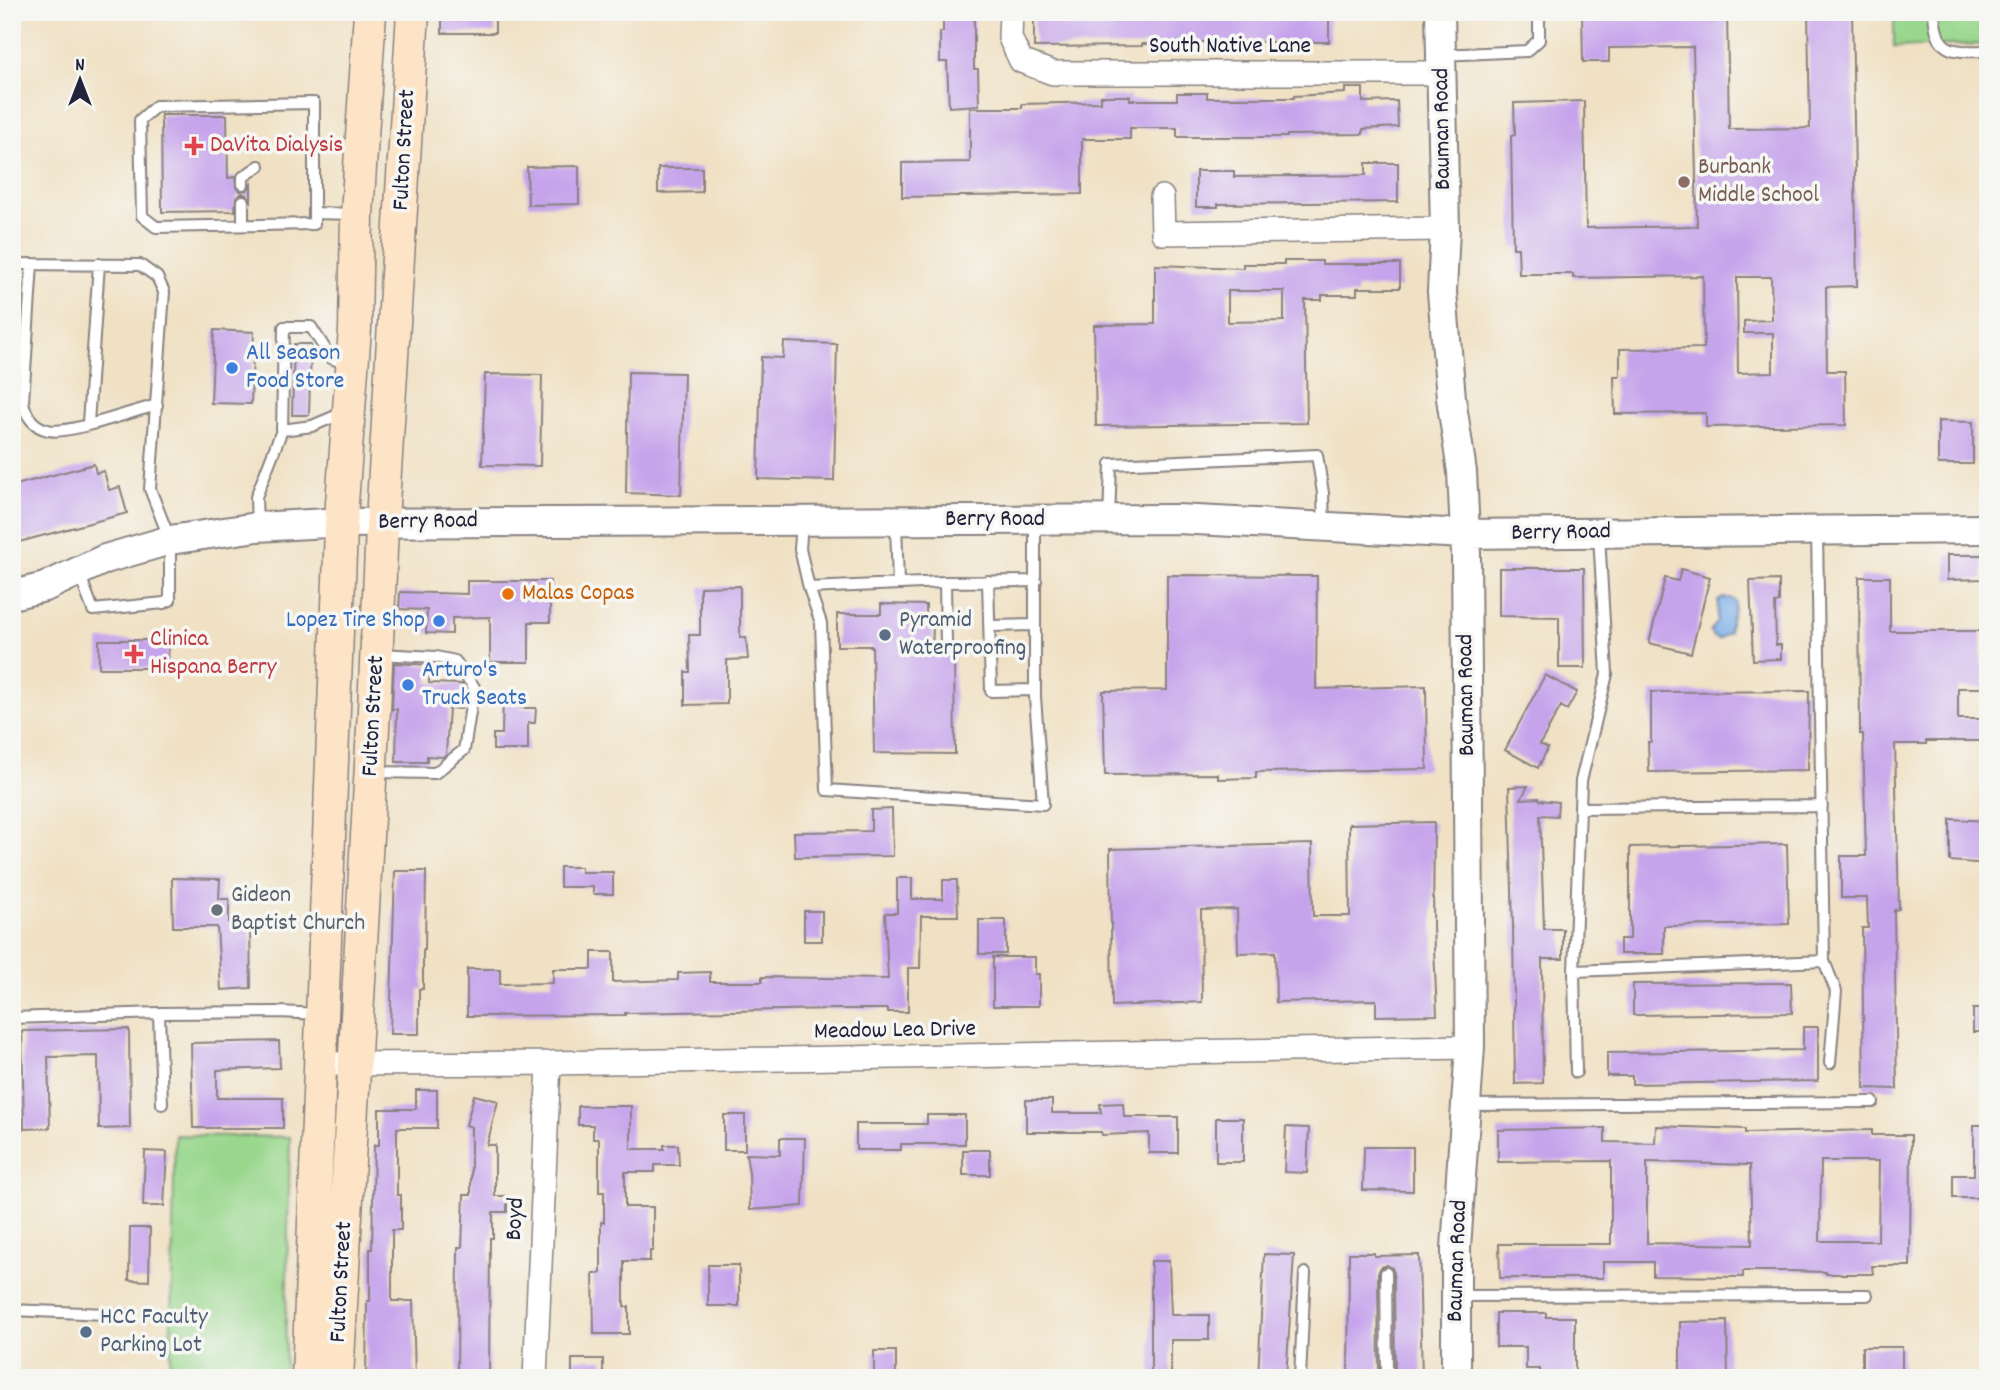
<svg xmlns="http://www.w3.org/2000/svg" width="2000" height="1390" font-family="Dekko,sans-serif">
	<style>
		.green { fill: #99d78d; stroke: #5e7c64; stroke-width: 2 }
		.water { fill: #7caee8; stroke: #4f6892; stroke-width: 2 }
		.building { fill: #c6a4eb; fill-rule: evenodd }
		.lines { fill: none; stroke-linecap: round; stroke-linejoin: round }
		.service-casing { stroke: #898280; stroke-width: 14 }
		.minor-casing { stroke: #898280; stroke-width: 26 }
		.tertiary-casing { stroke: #898280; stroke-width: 32 }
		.secondary-casing { stroke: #898280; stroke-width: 35 }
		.service { stroke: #fff; stroke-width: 10 }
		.minor { stroke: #fff; stroke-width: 23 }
		.tertiary { stroke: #fff; stroke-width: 28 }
		.secondary { stroke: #fee4c6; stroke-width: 32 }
		.health-dot { fill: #e0444e; stroke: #f6f6f2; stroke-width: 2.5 }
		.education-dot { fill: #8d6e63; stroke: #f6f6f2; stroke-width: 2.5 }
		.shop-dot { fill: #3f7fe0; stroke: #f6f6f2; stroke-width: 2.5 }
		.food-dot { fill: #e8710a; stroke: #f6f6f2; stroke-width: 2.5 }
		.service-dot { fill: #5c6f8a; stroke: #f6f6f2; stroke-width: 2.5 }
		.worship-dot { fill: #6b7280; stroke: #f6f6f2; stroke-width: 2.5 }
		.labels { text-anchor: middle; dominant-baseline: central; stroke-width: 7; stroke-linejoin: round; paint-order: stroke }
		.street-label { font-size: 24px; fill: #22223b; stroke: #f6f6f2 }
		.health-label { font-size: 24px; fill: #be3a42; stroke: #f6f6f2; text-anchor: start }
		.education-label { font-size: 24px; fill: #785e54; stroke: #f6f6f2; text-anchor: start }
		.shop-label { font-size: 24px; fill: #366cbe; stroke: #f6f6f2; text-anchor: start }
		.food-label { font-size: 24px; fill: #c56008; stroke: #f6f6f2; text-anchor: start }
		.service-label { font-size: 24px; fill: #4e5e75; stroke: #f6f6f2; text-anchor: start }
		.worship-label { font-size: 24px; fill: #5b616d; stroke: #f6f6f2; text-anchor: start }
	</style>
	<rect width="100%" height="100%" fill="#f6f6f2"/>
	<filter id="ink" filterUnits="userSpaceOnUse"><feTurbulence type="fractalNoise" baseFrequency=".0143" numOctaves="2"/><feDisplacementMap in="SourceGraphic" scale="14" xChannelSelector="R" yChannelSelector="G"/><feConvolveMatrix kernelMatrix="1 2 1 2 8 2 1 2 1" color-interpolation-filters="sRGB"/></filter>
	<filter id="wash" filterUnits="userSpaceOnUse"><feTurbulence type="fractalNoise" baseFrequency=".00686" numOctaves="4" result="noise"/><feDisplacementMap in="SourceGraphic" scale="28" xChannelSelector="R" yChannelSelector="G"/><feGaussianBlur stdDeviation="1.57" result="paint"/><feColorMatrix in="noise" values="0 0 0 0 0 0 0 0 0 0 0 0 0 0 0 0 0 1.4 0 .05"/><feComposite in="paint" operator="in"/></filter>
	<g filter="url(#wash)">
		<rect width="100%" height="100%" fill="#f0e1c4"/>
		<!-- green -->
		<path class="green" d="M1894,12H1988V44L1894,47Z
			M175,1135L290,1137L285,1371L170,1369Z"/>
		<!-- water -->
		<path class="water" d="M1723,598H1730L1735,601C1736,613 1728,620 1729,632L1719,639L1713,637L1710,631L1717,622L1718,601Z"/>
		<g id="blocks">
			<!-- building -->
			<path class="building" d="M442,12H495V33H442Z
				M943,12H974V69H978L979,105L949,107L947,62H940V32H943Z
				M1039,12H1329V42H1178V44H1142V46L1034,47V15H1039Z
				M1582,12H1727L1729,129L1810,128L1808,12H1852L1857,286L1826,287L1827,371H1845L1846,425L1706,427V413L1615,414L1614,376H1620V349L1704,348L1703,276L1573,278V274H1519L1518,248H1513L1511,136L1515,135L1514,103L1584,101L1586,228L1697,226L1693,47L1609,48V62H1583ZM1737,277H1771L1772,320L1744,321V333H1773V372L1738,373Z
				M1345,88H1363V102L1397,101L1398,127L1363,129V134L1287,135V137H1177V128H1130V139H1082V194L902,197V163L970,162V108H1022V104L1101,102V96H1130V100H1177V93H1207V98H1294V96L1345,93Z
				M161,115H227L228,178L235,177L236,187L240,191L247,190L251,184V201L247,195L242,193L236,198L235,211L162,212Z
				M1366,163H1398V202L1218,204V207H1196V171H1234V177L1366,175Z
				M579,166V204L528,205L527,167Z
				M658,168H702V192L658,193Z
				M1284,261H1322V264H1400V288H1357V295H1322V300H1305L1307,423L1096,426L1094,325L1155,324V265L1243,268V264H1284ZM1228,291H1284V321L1228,322Z
				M214,330L254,332L251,404L211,403Z
				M784,342L837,344L834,481L758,479L761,357L783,358Z
				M294,344H311L309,415H292Z
				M628,372L684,373L681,495L626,493Z
				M485,374L542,375L540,466L482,465Z
				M1938,421L1973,422V464H1938Z
				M94,464L96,473L104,471L109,490L120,487L127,513L19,542L18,540L12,541V486Z
				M1947,555H1983V579L1947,580Z
				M1499,568H1584L1585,668H1559V617L1499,616Z
				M1681,569L1710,577L1691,653L1649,643L1665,578L1678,581Z
				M1167,575L1317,576L1316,689L1426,686L1427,769L1256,772V778L1218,779V774L1105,775L1103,691L1167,690Z
				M1859,577H1890V631H1981V665H1988V688H1958V719H1988V741H1926V744H1895L1899,909L1894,910L1897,1089L1864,1088L1862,928H1868L1867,898H1841V856H1866L1863,734H1860Z
				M1779,580V602L1775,603L1776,645H1781V659L1753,660L1750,581Z
				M467,581H550V622H529V662H490V617L452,618V634L426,633L427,610L399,609L400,592L467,594Z
				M740,586V638H746L748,659L727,660V704L685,705V672H690L689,635H700V587Z
				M881,604L926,605V625H933L932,653L954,652L955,754L874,753L872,646H837V614H881Z
				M99,640H168V668H99Z
				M394,663L430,665L429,683L462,684L461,709L449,708L446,754L443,757L427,756V762H396L397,709H392Z
				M1545,675L1577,692L1567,710L1561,706L1540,744L1548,748L1538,768L1505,750Z
				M1809,691L1808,770L1649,772L1648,742H1651V692Z
				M503,692L520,693V708H536L535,723H528V750H493V734H502Z
				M1528,786L1521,799L1539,798L1540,800L1558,802L1557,816L1540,815L1544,929H1563V959H1542L1543,1083L1515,1084L1513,926L1509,787Z
				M892,809L893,856L795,857L794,832L871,831V810Z
				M1950,819L1988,821V864L1950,861Z
				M1434,822L1433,926L1437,1015L1376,1016V1000L1276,1002L1275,952L1238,953L1237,909L1201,910L1202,1002L1112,1006L1110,849L1312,844L1313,916H1350L1349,824Z
				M1787,844L1789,924L1664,926V954H1620V939H1630V847Z
				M560,867H581V872H613V894H593V887H560Z
				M395,871H426L425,950H423V989H419V1034H390Z
				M172,878L220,879L219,899H229V924H250L251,988L221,990L217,927H173Z
				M897,878H912V899H943V880H957L958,916H921L920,968H908V1012H888V1009H839L625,1013V1015L467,1016V969H500V984L553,983V969H592V952H613V982L678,980V973L710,972V982H762V977L888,979L885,913H897Z
				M804,911H822V941H804Z
				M979,920H1006V954H979Z
				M993,957H1035V974H1039V1006H993Z
				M1791,983L1792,1013L1633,1015V984Z
				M1973,1009H1988V1032H1973Z
				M1803,1027H1818V1081L1632,1084V1076H1607V1053L1803,1050Z
				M129,1029L130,1128L99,1129L98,1056L48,1057L50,1128L24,1129L22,1031Z
				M279,1041L280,1068L217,1070V1098H283V1128H193L191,1043Z
				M416,1090H437V1128H397V1195H401V1230H392V1301H413L415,1378H366L367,1301H370V1249H372L374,1145H379V1109H416Z
				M474,1095L498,1101L487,1145H495V1196H507V1212H493V1238H490L489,1378H457L458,1247H462L464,1195H471V1127L466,1125Z
				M1026,1100H1052V1113H1101L1100,1104L1123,1103L1124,1117H1178V1153H1149V1133L1102,1135L1101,1132H1026Z
				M578,1106H631V1149H664V1145H678L679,1165H655V1172H625V1207H653V1251H650V1261H624V1307H629V1334H594L593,1273H601V1222H604V1192H599V1139H593V1125H578Z
				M724,1115H745V1150H724Z
				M927,1115H965V1144H901V1150H856V1124H927Z
				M1216,1118H1243V1162H1216Z
				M1974,1125H1988V1198H1953V1175H1974Z
				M1656,1126L1745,1129V1133L1872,1130V1135H1911L1910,1266H1872L1873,1274H1826V1272L1787,1271H1743V1277L1653,1276V1262H1603V1278H1500L1499,1244H1611V1161L1498,1162V1130L1605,1128V1142L1655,1143ZM1821,1161H1879L1878,1241H1820ZM1647,1162L1750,1165L1752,1245L1647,1243Z
				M1286,1127L1309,1128L1307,1173L1284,1172Z
				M780,1138H805L803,1206L750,1210L749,1173L746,1154L780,1155Z
				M1364,1147H1413V1191L1363,1190Z
				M963,1150H990V1175H963Z
				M145,1151L167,1152L164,1206H143Z
				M130,1228H150L149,1281L129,1280Z
				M1349,1253H1374V1256L1419,1255L1422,1378H1395L1394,1273L1392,1268L1387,1265L1381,1267L1378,1273L1379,1378H1348Z
				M1264,1254L1294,1255L1286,1378H1258Z
				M1151,1261H1169L1171,1315H1209V1340H1171V1378H1151Z
				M708,1265H739V1306H708Z
				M1496,1313H1546V1317H1575V1378H1540V1369H1526V1347H1496Z
				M1727,1321L1728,1378H1680V1322Z
				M1862,1347H1902V1378H1862Z
				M874,1351H896V1378H874Z
				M572,1359H603V1378H572Z"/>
		</g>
	</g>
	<g filter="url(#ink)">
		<use href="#blocks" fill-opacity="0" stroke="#898280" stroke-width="2"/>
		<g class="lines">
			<defs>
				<path id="service" d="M1934,12C1936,54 1952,52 1988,51
					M1441,55L1527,51L1539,40V12
					M243,184V177L259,166
					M243,201V225
					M314,213V103L156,106L140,120L142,216L156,227L314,224V213L354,214
					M12,264L140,265L157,277L164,292L150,489L170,540V600L164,603L93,610L79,573
					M32,264L23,402C26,416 34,427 48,430C68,435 133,411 157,405
					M88,423L99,264
					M282,430L284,327H311L331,358L350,365
					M1109,519L1111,464L1317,455L1323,493L1324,527
					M802,523L800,549L809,588L945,582L946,644
					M896,523L898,584
					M257,527L256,497L282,430L312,426L345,412
					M1599,535L1607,674L1581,781L1574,971L1824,961L1817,533
					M988,581L991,691L1035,690
					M945,582L1036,581
					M809,588L821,623L827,790L1043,804L1035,697V521
					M990,626L1035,625
					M374,772L435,773L464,750L474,687L455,661L436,657L379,654
					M1580,808L1822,806
					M1824,961L1836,991L1830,1063
					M1574,971L1576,1072
					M12,1018L159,1013
					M162,1104L159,1013L279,1012L320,1014
					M1466,1105L1873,1102
					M1386,1273L1387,1378
					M1458,1296L1867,1295
					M12,1310L130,1315
					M1300,1378L1305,1273"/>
				<path id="minor" d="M1011,12L1010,38L1021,61L1053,73H1441
					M1162,197L1163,233L1445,229
					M320,1064L549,1063L1470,1047
					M535,1378L549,1063"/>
				<path id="tertiary" d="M1440,12L1445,229L1442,292L1451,398L1462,472L1466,554L1470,1047L1456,1248V1378
					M12,595L45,587L105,559L170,540L257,527L327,523L1177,519L1465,534L1988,529"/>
				<path id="secondary" d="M308,1378L342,503L355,329L357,214L370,12
					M337,1378L374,710L383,504L413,12"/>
			</defs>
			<!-- service casing -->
			<use href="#service" class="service-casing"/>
			<!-- minor casing -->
			<use href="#minor" class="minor-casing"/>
			<!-- tertiary casing -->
			<use href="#tertiary" class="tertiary-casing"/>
			<!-- secondary casing -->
			<use href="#secondary" class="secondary-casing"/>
			<!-- service -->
			<use href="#service" class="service"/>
			<!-- minor -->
			<use href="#minor" class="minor"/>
			<!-- tertiary -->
			<use href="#tertiary" class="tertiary"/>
			<!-- secondary -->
			<use href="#secondary" class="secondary"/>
		</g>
	</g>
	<!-- markers -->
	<g class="health-dot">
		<path d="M190.5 135.5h7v7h7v7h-7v7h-7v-7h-7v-7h7z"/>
		<path d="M130.5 643.5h7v7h7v7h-7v7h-7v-7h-7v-7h7z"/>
	</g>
	<circle class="education-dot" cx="1684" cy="182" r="7"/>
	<g class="shop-dot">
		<circle cx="232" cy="368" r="7"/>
		<circle cx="439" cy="621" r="7"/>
		<circle cx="408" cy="685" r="7"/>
	</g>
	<circle class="food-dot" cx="508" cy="594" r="7"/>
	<g class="service-dot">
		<circle cx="885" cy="635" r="7"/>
		<circle cx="86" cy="1332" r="7"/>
	</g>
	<circle class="worship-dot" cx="217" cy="910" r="7"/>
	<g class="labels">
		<!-- street labels -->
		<g class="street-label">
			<text x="1230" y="47">South Native Lane</text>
			<text transform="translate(1443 129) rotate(-91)">Bauman Road</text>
			<text transform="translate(405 150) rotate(-87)">Fulton Street</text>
			<text x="995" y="520">Berry Road</text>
			<text transform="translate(428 522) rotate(-1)">Berry Road</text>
			<text transform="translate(1561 533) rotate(-1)">Berry Road</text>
			<text transform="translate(1467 695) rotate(-91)">Bauman Road</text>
			<text transform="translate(374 716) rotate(-87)">Fulton Street</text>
			<text transform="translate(895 1031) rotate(-1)">Meadow Lea Drive</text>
			<text transform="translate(516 1219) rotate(-87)">Boyd</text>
			<text transform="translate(1458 1261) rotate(-88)">Bauman Road</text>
			<text transform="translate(342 1282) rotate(-87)">Fulton Street</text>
		</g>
		<!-- health labels -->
		<g class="health-label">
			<text x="210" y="146">DaVita Dialysis</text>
			<text x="150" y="640">Clinica<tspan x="150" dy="28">Hispana Berry</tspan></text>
		</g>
		<!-- education labels -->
		<g class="education-label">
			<text x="1698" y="168">Burbank<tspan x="1698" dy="28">Middle School</tspan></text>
		</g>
		<!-- shop labels -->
		<g class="shop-label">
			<text x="246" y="354">All Season<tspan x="246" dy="28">Food Store</tspan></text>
			<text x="425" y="621" text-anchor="end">Lopez Tire Shop</text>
			<text x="422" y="671">Arturo's<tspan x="422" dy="28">Truck Seats</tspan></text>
		</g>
		<!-- food labels -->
		<g class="food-label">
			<text x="522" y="594">Malas Copas</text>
		</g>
		<!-- service labels -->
		<g class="service-label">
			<text x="899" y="621">Pyramid<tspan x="899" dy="28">Waterproofing</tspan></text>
			<text x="100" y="1318">HCC Faculty<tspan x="100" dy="28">Parking Lot</tspan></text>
		</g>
		<!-- worship labels -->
		<g class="worship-label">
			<text x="231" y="896">Gideon<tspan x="231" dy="28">Baptist Church</tspan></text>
		</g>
	</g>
	<!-- margin -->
	<rect width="2000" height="1390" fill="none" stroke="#f6f6f2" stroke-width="42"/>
	<!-- north arrow -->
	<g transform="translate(80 80)" stroke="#f6f6f2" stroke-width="5" paint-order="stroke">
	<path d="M0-5L12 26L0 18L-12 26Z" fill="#22223b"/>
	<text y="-10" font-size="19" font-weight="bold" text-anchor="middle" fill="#22223b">N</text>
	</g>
</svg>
